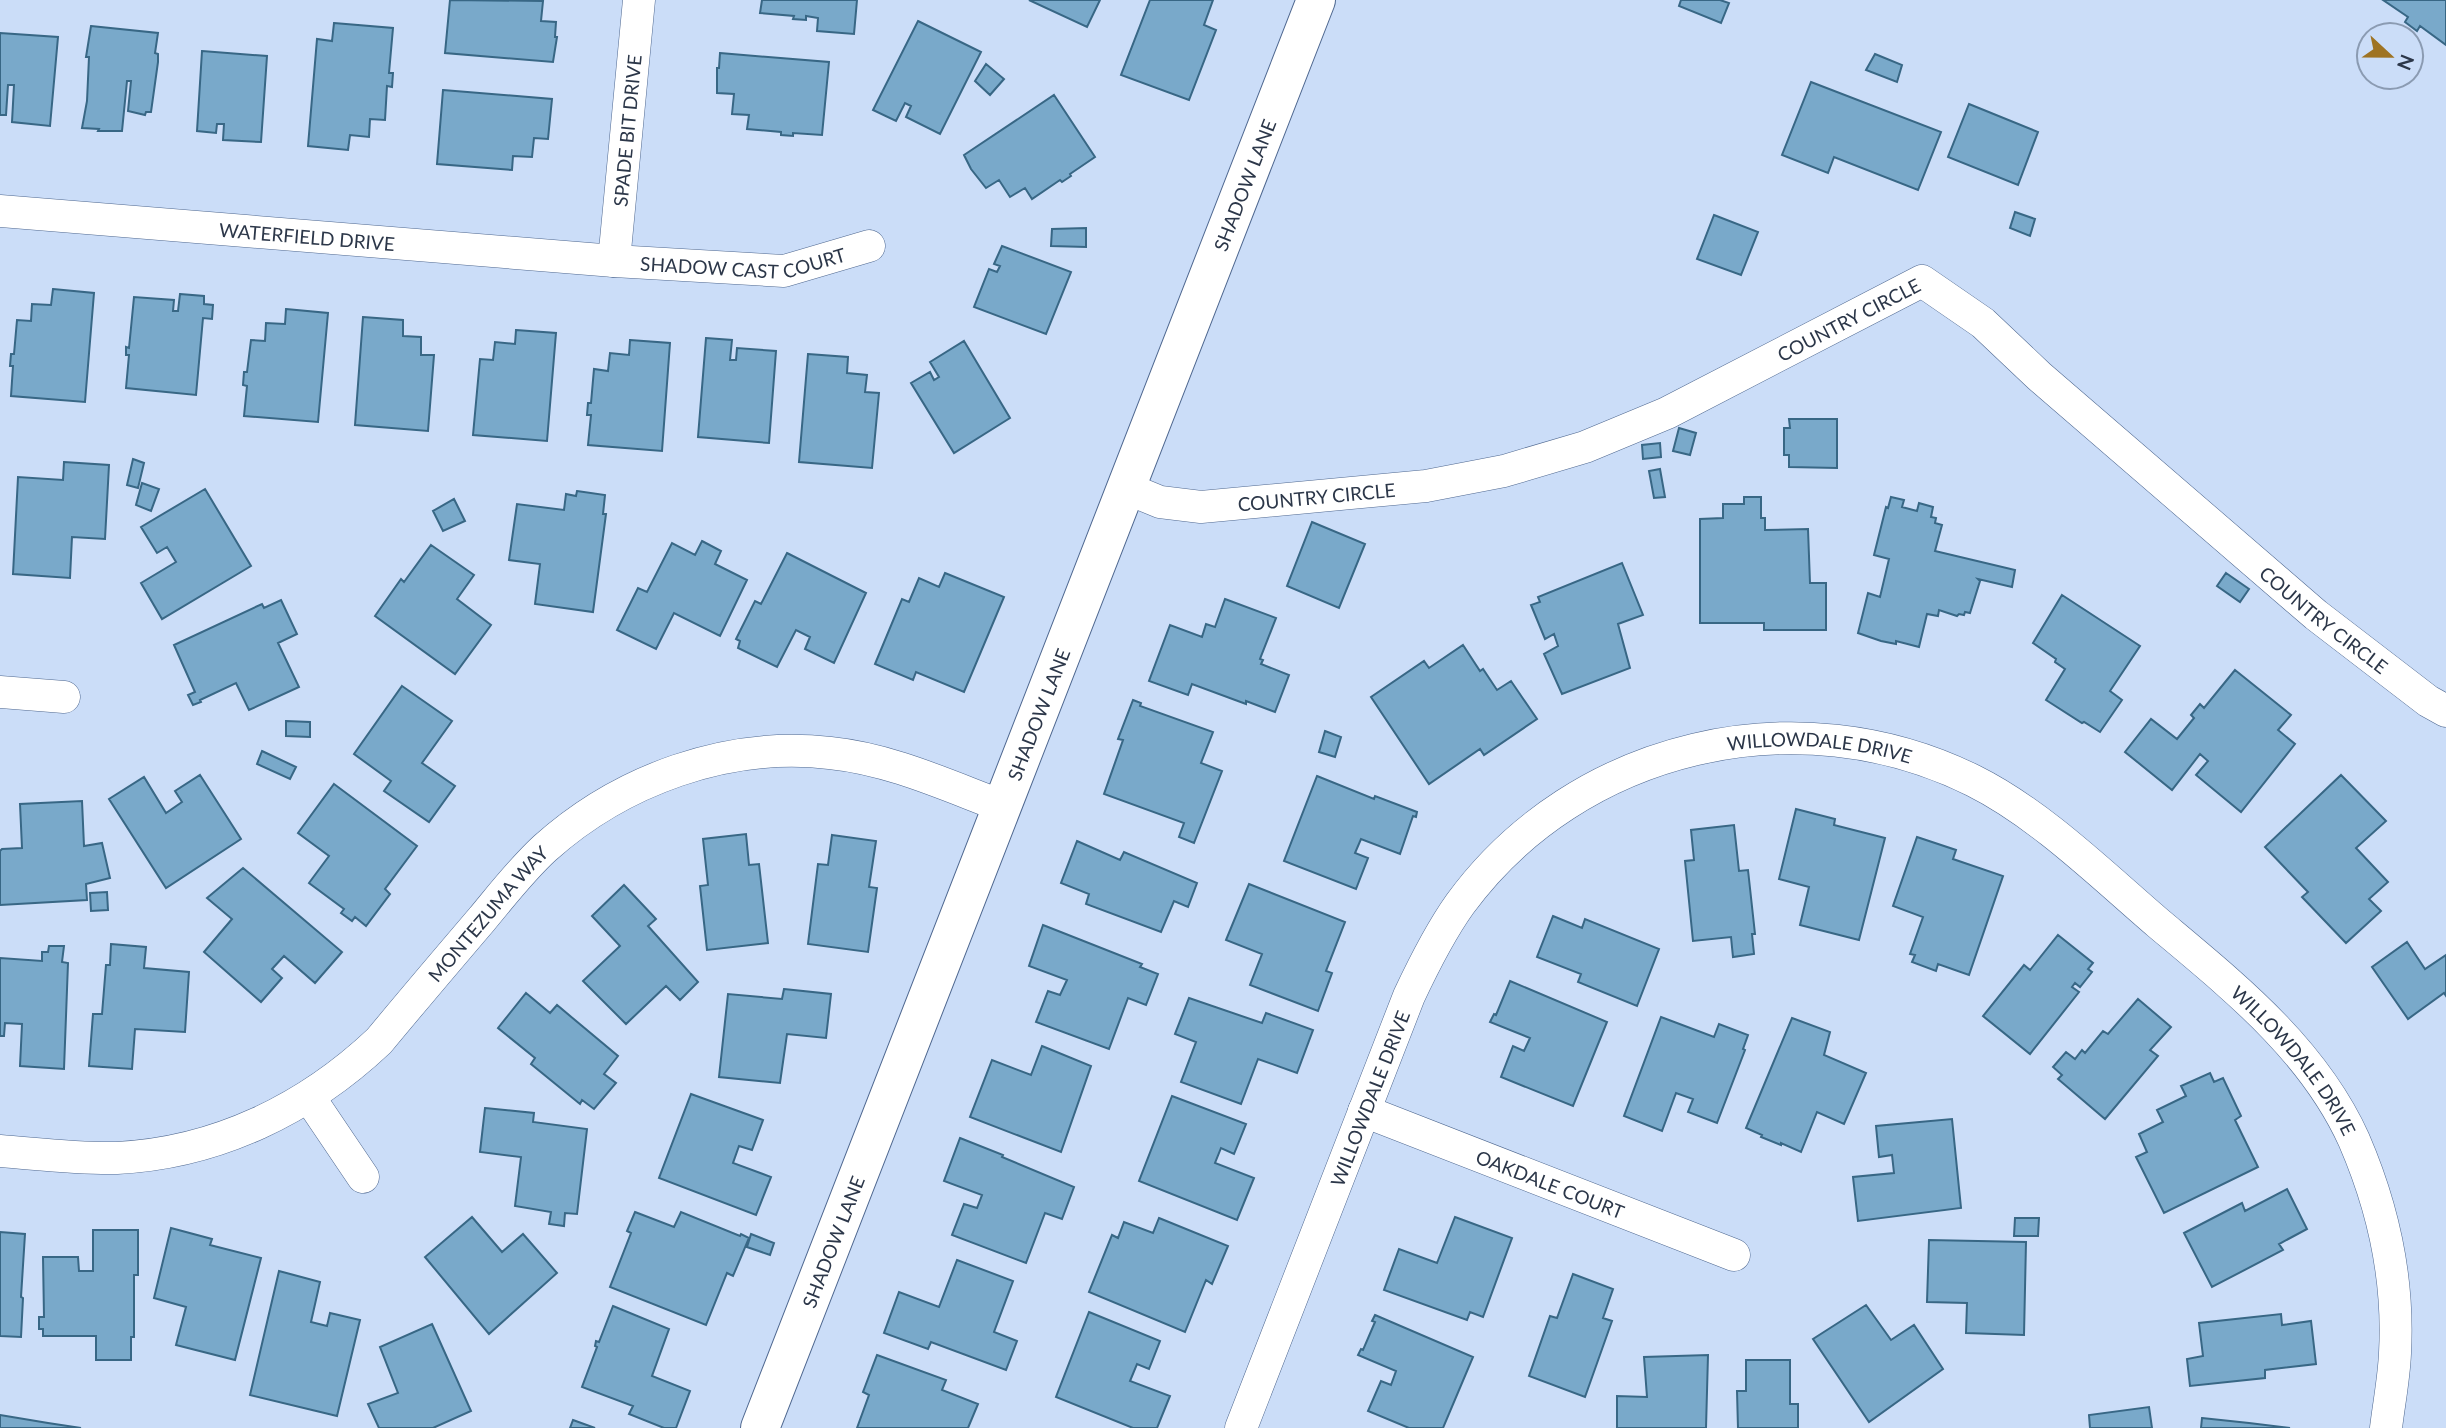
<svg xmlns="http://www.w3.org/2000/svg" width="2446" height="1428" font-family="Lato,sans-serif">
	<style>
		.building { fill: #79a9ca; stroke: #386785; stroke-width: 2 }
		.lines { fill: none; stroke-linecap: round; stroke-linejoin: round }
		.minor-casing { stroke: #4f6890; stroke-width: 33 }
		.tertiary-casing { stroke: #4f6890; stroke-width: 40 }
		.minor { stroke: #fff; stroke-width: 32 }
		.tertiary { stroke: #fff; stroke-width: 38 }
		.labels { text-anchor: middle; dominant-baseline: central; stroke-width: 5; stroke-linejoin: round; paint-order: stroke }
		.street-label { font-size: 19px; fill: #2c3749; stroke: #cbddf8 }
	</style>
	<rect width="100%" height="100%" fill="#cbddf8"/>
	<!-- building -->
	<path class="building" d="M450,0L543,1L541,21L556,22L555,37H557L553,62L445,53Z
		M762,0H857L854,34L817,31L818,18L806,16V20L793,19L794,16L760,13Z
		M1029,0H1100L1087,27Z
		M1150,0H1213L1204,25L1216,30L1189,100L1121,75Z
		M1681,0H1720L1729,3L1721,23L1679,6Z
		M2383,0H2446V45L2420,26L2417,31L2405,22L2408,17Z
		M918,21L981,52L940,134L906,117L911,106L905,103L896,121L873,110Z
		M334,23L393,28L389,73H393L392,87L387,86L385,120L370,119L369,137L350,135L348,150L308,146L317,39L332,41Z
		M91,26L158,33L155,53L158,54V62L151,112H146L145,115L128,111L131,81H127L122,131H98L99,129L82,128L87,101L89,57H86Z
		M0,33L58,37L50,126L12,122L14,85H8L6,115H0Z
		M202,51L267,56L261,142L223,140L224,124H217L216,133L197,131Z
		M720,53L829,62L822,135L793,133V136L781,135V132L747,129L749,115L732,114L734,94L717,93V68H719Z
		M1875,54L1902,65L1897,82L1866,70Z
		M986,64L1004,79L990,95L975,81Z
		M1811,82L1941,132L1918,190L1834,157L1828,173L1782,155Z
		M443,90L552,99L548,139L534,138L532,157L513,156L512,170L437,164Z
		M1054,95L1095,157L1070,174L1071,176L1062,182L1060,180L1032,199L1025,188L1010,197L999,180L986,188L971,169L964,155Z
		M1969,104L2038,132L2018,185L1948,157Z
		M2015,212L2035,219L2030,236L2010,228Z
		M1714,215L1758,232L1741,275L1697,259Z
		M1086,228V247L1051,246L1052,229Z
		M1002,246L1071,272L1046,334L974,307L989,269L997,272L1000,266L994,264Z
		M53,289L94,293L85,402L11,396L13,366H10L11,354H14L17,320L31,321L32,304L51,305Z
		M180,294L204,296V304L213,305L212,319L203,318L196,395L126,388L129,355H126V347L129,348L134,297L174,300L173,311H178Z
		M286,309L328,313L318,422L244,416L247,386L243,385L244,372H247L251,340L265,341L266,323L285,324Z
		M363,317L403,320V336L421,337V355H434L428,431L355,425Z
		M516,330L556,333L547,441L473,435L480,359L493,360L495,342L515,344Z
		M706,338L732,340L730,360H736L737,348L776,351L769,443L698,437Z
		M630,340L670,343L662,451L588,445L591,415H587L588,403H591L594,369L608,371L610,353L629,355Z
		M964,341L1010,418L954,453L911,383L930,372L934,380L939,377L930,362Z
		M808,354L848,357L847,373L867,375L865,392L879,393L872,468L799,462Z
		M1789,419H1837V468L1789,467V455H1784V428H1790Z
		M1679,428L1696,433L1690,455L1673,451Z
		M1660,443L1661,457L1643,459L1642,445Z
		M133,459L144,463L138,488L127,485Z
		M64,462L109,465L105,539L72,537L70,578L13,574L18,477L63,480Z
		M1660,469L1665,497L1654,498L1649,471Z
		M142,483L159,489L151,511L136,505Z
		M205,489L251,566L162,619L141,583L176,562L167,547L157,553L141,527Z
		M577,491L605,495L603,514H606L593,612L535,604L540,564L509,560L517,504L564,510L566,494L576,496Z
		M1744,497H1761V518H1765V530L1808,529L1810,583H1826V630H1764V623H1700V519L1723,518V504H1744Z
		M1891,497L1904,500L1902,507L1917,511L1919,503L1933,507L1931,517L1936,518L1935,523L1942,525L1935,551L2015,570L2012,587L1978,579L1980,581L1970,613L1965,612L1964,615L1959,614L1957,616L1939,610L1938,616L1927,614L1919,647L1896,641V644L1881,641L1858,633L1868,593L1880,597L1889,559L1874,555L1886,507L1888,508Z
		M454,499L465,521L443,531L433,511Z
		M1312,522L1365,544L1339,608L1287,586Z
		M702,541L721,551L715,564L747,580L720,636L674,613L656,649L617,630L638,588L647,592L672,543L695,555Z
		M431,545L474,575L457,599L491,625L455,674L375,616L401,579L404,582Z
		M787,553L866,593L834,663L805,649L810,637L796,630L777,667L738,648L740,641L736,639L755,601L761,604Z
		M1622,563L1643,615L1618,624L1630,668L1562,694L1544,654L1558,646L1554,634L1545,639L1531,605L1540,602L1538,597Z
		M945,573L1004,597L964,692L916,672L913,680L875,664L902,599L909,602L919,578L939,587Z
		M2226,573L2249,589L2240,602L2217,586Z
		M2062,595L2140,646L2110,691L2122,700L2100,732L2084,722L2082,723L2046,700L2065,669L2055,662L2056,659L2033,643Z
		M1225,599L1276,618L1260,659L1263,660L1261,664L1289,675L1275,712L1246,701V704L1192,684L1188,695L1149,681L1170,625L1202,637L1206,624L1215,627Z
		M281,600L297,634L278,643L299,687L249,710L236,683L200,700L201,702L193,705L188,695L195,692L174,645L262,604L264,608Z
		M1463,645L1480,671L1483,669L1497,690L1511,681L1537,719L1484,755L1480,749L1429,784L1371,697L1424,661L1429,668Z
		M2235,670L2291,715L2278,730L2295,744L2241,812L2196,775L2208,761L2200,754L2172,790L2125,752L2151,719L2177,739L2194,718L2191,715L2200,704L2204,708Z
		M402,686L452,721L422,763L455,786L429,822L384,791L391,781L354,754Z
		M1133,700L1141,703L1140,706L1213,732L1201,763L1222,771L1194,843L1179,837L1184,823L1104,794L1123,740L1118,739Z
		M286,721L310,722V737L286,736Z
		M1325,731L1341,737L1335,757L1319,752Z
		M262,751L296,767L290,779L257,764Z
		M200,775L241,839L166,888L109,799L144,777L166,813L182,802L175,791Z
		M2341,775L2386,821L2356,848L2388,882L2369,899L2381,911L2346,943L2302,897L2308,892L2265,847Z
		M1317,776L1374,799L1375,796L1417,812L1416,817L1413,816L1400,854L1361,839L1355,853L1368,858L1356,889L1284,861Z
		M334,784L417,846L385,889L390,894L366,926L355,917L352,921L341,913L344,909L309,883L329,856L298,833Z
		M82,801L84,846L102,843L110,878L86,884L87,900L0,905V851L2,849L22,848L20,804Z
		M1796,809L1835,819L1834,825L1885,838L1859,940L1800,925L1809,887L1779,879Z
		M1734,825L1739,871L1748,870L1755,934H1752L1754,954L1733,957L1731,937L1693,941L1685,861L1694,860L1691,830Z
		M746,834L749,865L759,864L768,943L707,950L700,886L708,885L703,839Z
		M832,835L876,841L869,887L877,888L868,952L808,944L818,864L828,865Z
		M1917,837L1956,850L1953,859L2003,876L1969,975L1938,964L1936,971L1912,962L1915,955L1910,954L1923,917L1893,906Z
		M1077,841L1120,860L1124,852L1197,883L1188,907L1174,901L1161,932L1086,904L1089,894L1061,883Z
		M243,868L342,952L315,983L284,956L272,969L282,978L261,1002L204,952L232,919L207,898Z
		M1249,884L1345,922L1326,971L1332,973L1318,1011L1250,985L1262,954L1226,940Z
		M624,885L656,919L648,926L698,982L680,1000L666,986L626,1024L583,981L620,946L592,916Z
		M107,892L108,910L91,911L90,893Z
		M1553,916L1582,928L1585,919L1659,949L1637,1006L1578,982L1581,974L1537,957Z
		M1043,925L1142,964L1140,967L1158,974L1146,1005L1128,998L1109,1049L1036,1022L1048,991L1060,995L1067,980L1029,966Z
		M2058,935L2093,963L2088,969L2092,972L2080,987L2075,983L2072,987L2079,992L2030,1054L1983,1016L2024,965L2030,970Z
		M2407,942L2425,969L2446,955V996L2444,993L2408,1019L2372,967Z
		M111,944L146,947L144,968L189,972L185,1032L135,1029L132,1069L89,1066L93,1014H102L106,965H110Z
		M49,946H64L62,962L68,963L64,1069L20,1066L22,1024L5,1023L4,1036H0V958L42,961V952H48Z
		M1510,981L1607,1022L1573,1106L1501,1077L1513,1046L1524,1051L1530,1038L1490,1022L1494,1014L1496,1015Z
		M784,989L831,994L826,1038L787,1034L780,1083L719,1077L728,994L782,999Z
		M526,993L550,1013L557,1005L618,1056L604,1074L616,1083L594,1109L582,1100L580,1104L531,1064L535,1058L498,1028Z
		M1189,998L1262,1023L1266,1013L1313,1030L1297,1073L1258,1059L1241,1104L1181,1082L1196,1042L1175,1034Z
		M2138,999L2171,1027L2150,1050L2158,1056L2105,1119L2058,1079L2062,1075L2053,1067L2066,1052L2075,1059L2082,1050L2085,1053L2103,1031L2108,1034Z
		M1661,1017L1714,1037L1719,1024L1748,1035L1743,1049L1745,1050L1717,1123L1688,1112L1693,1099L1676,1093L1662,1131L1624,1116Z
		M1792,1018L1830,1032L1824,1055L1866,1073L1844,1124L1817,1112L1801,1152L1781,1143V1145L1761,1137L1762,1135L1746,1128Z
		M1042,1046L1091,1066L1061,1152L970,1117L992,1060L1031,1075Z
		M2210,1073L2214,1082L2223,1078L2241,1116L2235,1120L2258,1167L2164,1213L2136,1157L2147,1152L2139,1134L2163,1122L2157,1110L2186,1096L2181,1086Z
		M691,1094L763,1120L752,1150L739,1146L733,1163L771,1177L756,1215L659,1178Z
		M1172,1096L1246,1124L1234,1154L1221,1148L1215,1163L1254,1178L1237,1220L1139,1181Z
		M485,1108L534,1113L533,1122L587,1129L577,1214L565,1213L564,1226L549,1224L551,1212L515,1206L521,1157L480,1152Z
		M1952,1119L1961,1208L1858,1221L1853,1177L1894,1173L1892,1155L1879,1157L1876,1126Z
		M960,1138L1003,1155L1002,1157L1074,1187L1062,1219L1045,1213L1026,1263L952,1235L964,1204L977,1208L982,1195L944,1181Z
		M2287,1189L2307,1229L2279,1244L2283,1250L2212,1287L2184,1233L2242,1203L2245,1211Z
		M635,1212L674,1227L681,1212L740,1236L741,1234L749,1238L733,1276L727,1273L706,1325L610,1287L631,1233L627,1231Z
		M472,1217L502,1252L523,1234L557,1273L489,1334L425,1257Z
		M1455,1217L1512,1238L1483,1317L1470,1312L1467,1320L1384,1290L1399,1249L1437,1263Z
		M1159,1218L1228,1246L1212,1284L1206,1280L1185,1332L1089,1292L1112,1235L1118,1238L1124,1222L1153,1233Z
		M2015,1218H2039L2038,1236H2014Z
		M171,1228L212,1239L210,1245L261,1258L235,1360L176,1345L186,1307L154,1298Z
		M93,1230H138V1275H134V1337H131V1360H96V1336H43V1329H39V1317H44L43,1257H78L79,1271H93Z
		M0,1232L25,1234L21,1297L23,1298L21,1337L0,1336Z
		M751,1234L774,1243L770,1255L747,1247Z
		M1929,1240L2026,1242L2024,1335L1966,1333L1967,1303L1927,1302Z
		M957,1260L1013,1281L994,1332L1017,1341L1006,1370L931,1342L928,1349L884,1333L899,1292L939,1307Z
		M279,1271L320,1282L311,1322L327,1326L330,1313L360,1320L337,1416L250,1395Z
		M1573,1274L1613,1289L1603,1318L1612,1321L1585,1397L1529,1376L1550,1316L1557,1318Z
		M1866,1305L1891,1340L1914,1325L1943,1369L1869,1422L1813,1339Z
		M613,1306L669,1329L652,1376L690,1391L676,1428H664L629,1414L633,1406L582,1387L597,1347L595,1346L596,1341L599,1342Z
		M1089,1312L1160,1341L1149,1369L1137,1364L1130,1381L1170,1396L1157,1428H1133L1056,1397Z
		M2281,1314L2282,1325L2311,1321L2316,1364L2265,1370V1378L2190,1386L2187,1359L2203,1356L2199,1323Z
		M1375,1315L1473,1357L1443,1428H1409L1368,1411L1381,1381L1391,1385L1396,1371L1358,1355L1361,1349L1363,1350L1375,1322L1372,1321Z
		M432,1324L471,1411L433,1428H379L368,1404L398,1393L380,1347Z
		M877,1355L946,1380L942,1390L978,1404L968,1428H857L869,1395L863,1392Z
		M1708,1355L1706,1428H1617V1396L1647,1397L1644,1357Z
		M1746,1360H1790V1404H1798V1428H1738L1737,1391H1746Z
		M2149,1407L2152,1428H2090L2089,1415Z
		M0,1415L48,1423L81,1428H0Z
		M2202,1418L2249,1423L2290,1428H2201Z
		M573,1420L595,1428H570Z"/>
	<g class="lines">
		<defs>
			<g id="minor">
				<path id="s1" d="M0,211L614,261L784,271L869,246"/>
				<path id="s2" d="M614,261L639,0"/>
				<path id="s3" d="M1126,488L1160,502L1201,507L1426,486L1504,471L1585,447L1667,413L1922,281L1983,323L2039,376L2316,615L2428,701L2446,711"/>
				<path d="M0,692L64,697"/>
				<path d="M309,1097L363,1177"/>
				<path id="s4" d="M1364,1111L1734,1255"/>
				<path id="s5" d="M0,1151C39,1154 78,1159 117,1158C217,1153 307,1109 379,1041C413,1000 447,960 482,919C502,895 522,869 545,848C621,780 727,741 830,753C890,759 946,785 1002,806"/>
				<path id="s6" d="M1241,1428L1409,996C1424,964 1440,932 1460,904C1577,744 1798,693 1974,781C2040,814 2102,875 2158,923C2233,986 2313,1049 2354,1140C2383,1207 2399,1280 2395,1353C2394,1378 2389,1403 2386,1428"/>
			</g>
			<g id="tertiary">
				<path id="s7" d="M760,1428L1316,0"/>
			</g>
		</defs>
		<!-- minor casing -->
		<use href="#minor" class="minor-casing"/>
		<!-- tertiary casing -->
		<use href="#tertiary" class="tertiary-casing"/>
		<!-- minor -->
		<use href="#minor" class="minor"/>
		<!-- tertiary -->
		<use href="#tertiary" class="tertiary"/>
	</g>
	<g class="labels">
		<!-- street labels -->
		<g class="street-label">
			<text stroke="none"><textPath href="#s2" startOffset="131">SPADE BIT DRIVE</textPath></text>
			<text stroke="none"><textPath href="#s7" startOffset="1334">SHADOW LANE</textPath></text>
			<text stroke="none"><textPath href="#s1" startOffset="308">WATERFIELD DRIVE</textPath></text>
			<text stroke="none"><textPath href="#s1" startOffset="746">SHADOW CAST COURT</textPath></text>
			<text stroke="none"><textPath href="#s3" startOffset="761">COUNTRY CIRCLE</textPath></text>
			<text stroke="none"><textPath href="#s3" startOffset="194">COUNTRY CIRCLE</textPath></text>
			<text stroke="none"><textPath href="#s3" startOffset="1370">COUNTRY CIRCLE</textPath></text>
			<text stroke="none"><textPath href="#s7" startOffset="766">SHADOW LANE</textPath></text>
			<text stroke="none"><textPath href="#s6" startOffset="982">WILLOWDALE DRIVE</textPath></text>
			<text stroke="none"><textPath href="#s5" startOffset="578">MONTEZUMA WAY</textPath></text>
			<text stroke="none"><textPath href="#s6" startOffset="1570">WILLOWDALE DRIVE</textPath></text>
			<text stroke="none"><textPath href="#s6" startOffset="354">WILLOWDALE DRIVE</textPath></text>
			<text stroke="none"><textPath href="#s4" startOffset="200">OAKDALE COURT</textPath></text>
			<text stroke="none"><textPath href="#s7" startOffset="200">SHADOW LANE</textPath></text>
		</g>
	</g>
	<!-- north arrow -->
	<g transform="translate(2390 56) rotate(112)"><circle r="33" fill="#cbddf8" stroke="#8b9bb2" stroke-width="2"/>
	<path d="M0-5L12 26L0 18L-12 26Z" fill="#9e7323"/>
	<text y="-10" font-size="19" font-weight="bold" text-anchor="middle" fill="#2c3749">N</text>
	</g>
</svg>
